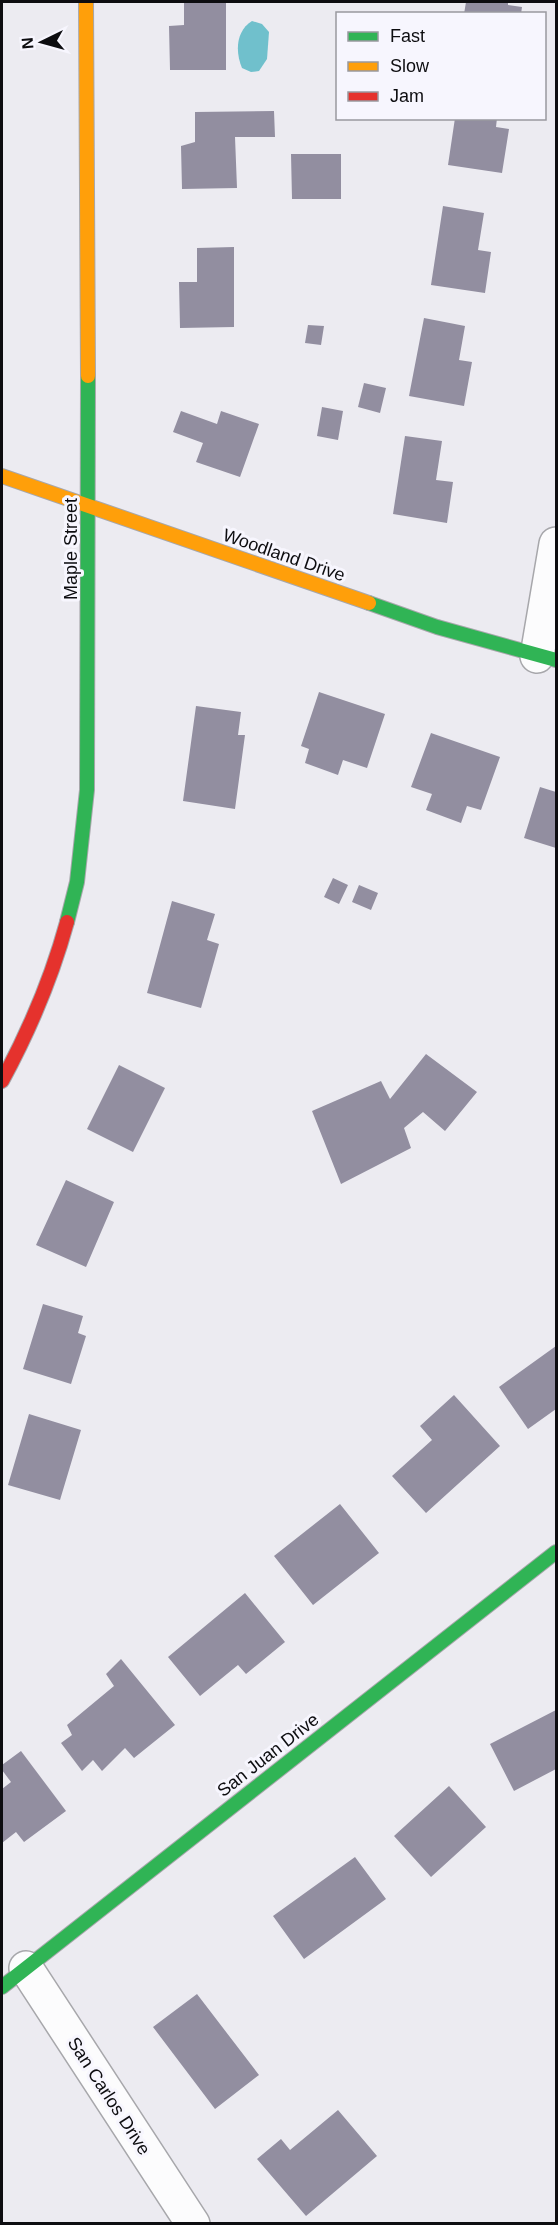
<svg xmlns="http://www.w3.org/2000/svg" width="558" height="2225" font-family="Helvetica,sans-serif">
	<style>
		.water { fill: #70c0cc }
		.building { fill: #928ea0 }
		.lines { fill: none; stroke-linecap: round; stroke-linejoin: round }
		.street-casing { stroke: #a7a7ab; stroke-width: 36 }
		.fast-casing { stroke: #a7a7ab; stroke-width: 16 }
		.slow-casing { stroke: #a7a7ab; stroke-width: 16 }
		.jam-casing { stroke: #a7a7ab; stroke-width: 16 }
		.street { stroke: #fcfcfd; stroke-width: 33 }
		.fast { stroke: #30b455; stroke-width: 14 }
		.slow { stroke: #ff9f0a; stroke-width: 14 }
		.jam { stroke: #e5322d; stroke-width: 14 }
		.labels { text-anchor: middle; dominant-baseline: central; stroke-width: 6; stroke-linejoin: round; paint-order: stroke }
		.street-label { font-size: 18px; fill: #0d0d10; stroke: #f7f6fe }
	</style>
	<rect width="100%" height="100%" fill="#ecebf1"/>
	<!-- water -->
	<path class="water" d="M252,21L262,24L269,32L267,59L259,71L251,72L242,68C235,51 236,31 252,21Z"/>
	<!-- building -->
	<path class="building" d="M184,2H226V70H170L169,26L184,25Z
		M466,2H508V5L522,7L521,14H464Z
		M274,111L275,137H235L237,188L182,189L181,146L195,142V112Z
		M455,118H497L496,127L509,129L502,173L448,165Z
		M291,154H341V199H292Z
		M443,206L484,213L478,250L491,252L485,293L431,285Z
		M234,247V327L180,328L179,282H197V248Z
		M424,318L465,326L459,360L472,362L464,406L409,396Z
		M308,325L324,326L321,345L305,343Z
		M364,383L386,388L380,413L358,407Z
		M322,407L343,411L338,440L317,436Z
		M181,411L217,424L221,411L259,424L240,477L196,462L203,443L173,432Z
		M405,436L442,441L436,480L453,482L447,523L393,514Z
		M319,692L385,714L367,768L343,760L338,775L305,763L309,749L301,746Z
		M196,706L241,712L238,735H245L235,809L183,801Z
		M431,733L500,757L481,810L467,806L461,823L426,810L432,794L411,787Z
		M540,787L556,792V848L524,838Z
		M333,878L348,885L339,904L324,897Z
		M359,885L378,893L371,910L352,902Z
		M172,901L215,914L207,940L219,944L201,1008L147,993Z
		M426,1054L477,1092L445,1131L423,1112L404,1128L411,1148L341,1184L312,1111L381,1081L390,1099Z
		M119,1065L165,1088L133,1152L87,1129Z
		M66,1180L114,1202L86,1267L36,1245Z
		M43,1304L83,1316L78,1333L86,1336L71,1384L23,1369Z
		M556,1346V1409L528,1429L499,1387Z
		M454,1395L500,1446L426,1513L392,1476L432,1440L420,1426Z
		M29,1414L81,1430L60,1500L8,1485Z
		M340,1504L379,1553L313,1605L274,1556Z
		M245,1593L285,1642L246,1674L238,1665L200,1696L168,1657Z
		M121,1659L175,1725L134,1758L125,1748L102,1771L93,1760L82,1771L61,1743L72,1735L67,1725L114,1686L106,1674Z
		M556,1710V1769L514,1791L490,1744Z
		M21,1751L66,1811L24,1842L16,1832L2,1843V1789L11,1782L2,1770V1765Z
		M449,1786L486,1827L431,1877L394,1836Z
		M355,1857L386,1899L304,1959L273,1916Z
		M197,1994L259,2075L215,2109L153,2027Z
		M338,2110L377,2156L306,2216L257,2159L281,2139L290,2150Z"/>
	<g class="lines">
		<defs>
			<path id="street" d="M537,656L556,544
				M26,1968L193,2224"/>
			<path id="fast" d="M369,603L437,627L556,660
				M67,922L77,882L87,790L88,376
				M2,1987L556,1552"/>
			<path id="slow" d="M86,2L88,376
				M2,476L369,603"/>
			<path id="jam" d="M2,1081C29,1031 52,977 67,922"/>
		</defs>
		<!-- street casing -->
		<use href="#street" class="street-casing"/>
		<!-- fast casing -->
		<use href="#fast" class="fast-casing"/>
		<!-- slow casing -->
		<use href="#slow" class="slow-casing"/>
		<!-- jam casing -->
		<use href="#jam" class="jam-casing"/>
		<!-- street -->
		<use href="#street" class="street"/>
		<!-- fast -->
		<use href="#fast" class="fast"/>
		<!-- slow -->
		<use href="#slow" class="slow"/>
		<!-- jam -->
		<use href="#jam" class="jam"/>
	</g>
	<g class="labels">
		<!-- street labels -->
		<g class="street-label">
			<text transform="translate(71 549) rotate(-90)">Maple Street</text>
			<text transform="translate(284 555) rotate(19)">Woodland Drive</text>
			<text transform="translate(268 1755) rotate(-38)">San Juan Drive</text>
			<text transform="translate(109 2096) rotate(57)">San Carlos Drive</text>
		</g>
	</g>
	<!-- border -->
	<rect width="558" height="2225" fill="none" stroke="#0d0d10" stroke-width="6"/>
	<!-- legend -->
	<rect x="336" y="12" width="210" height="108" fill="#f7f6fe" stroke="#99999f" stroke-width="1.5"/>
	<rect x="348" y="32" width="30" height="9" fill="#30b455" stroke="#99999f" stroke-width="1.5"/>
	<text x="390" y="42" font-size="18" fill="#0d0d10">Fast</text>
	<rect x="348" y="62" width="30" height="9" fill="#ff9f0a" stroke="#99999f" stroke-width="1.5"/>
	<text x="390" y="72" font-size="18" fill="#0d0d10">Slow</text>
	<rect x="348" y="92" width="30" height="9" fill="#e5322d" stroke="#99999f" stroke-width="1.5"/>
	<text x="390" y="102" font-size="18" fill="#0d0d10">Jam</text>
	<!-- north arrow -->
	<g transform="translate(42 42) rotate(265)" stroke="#f7f6fe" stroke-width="4.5" paint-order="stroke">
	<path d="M0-4.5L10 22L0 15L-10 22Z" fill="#0d0d10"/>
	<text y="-9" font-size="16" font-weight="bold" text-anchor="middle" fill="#0d0d10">N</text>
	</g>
</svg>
